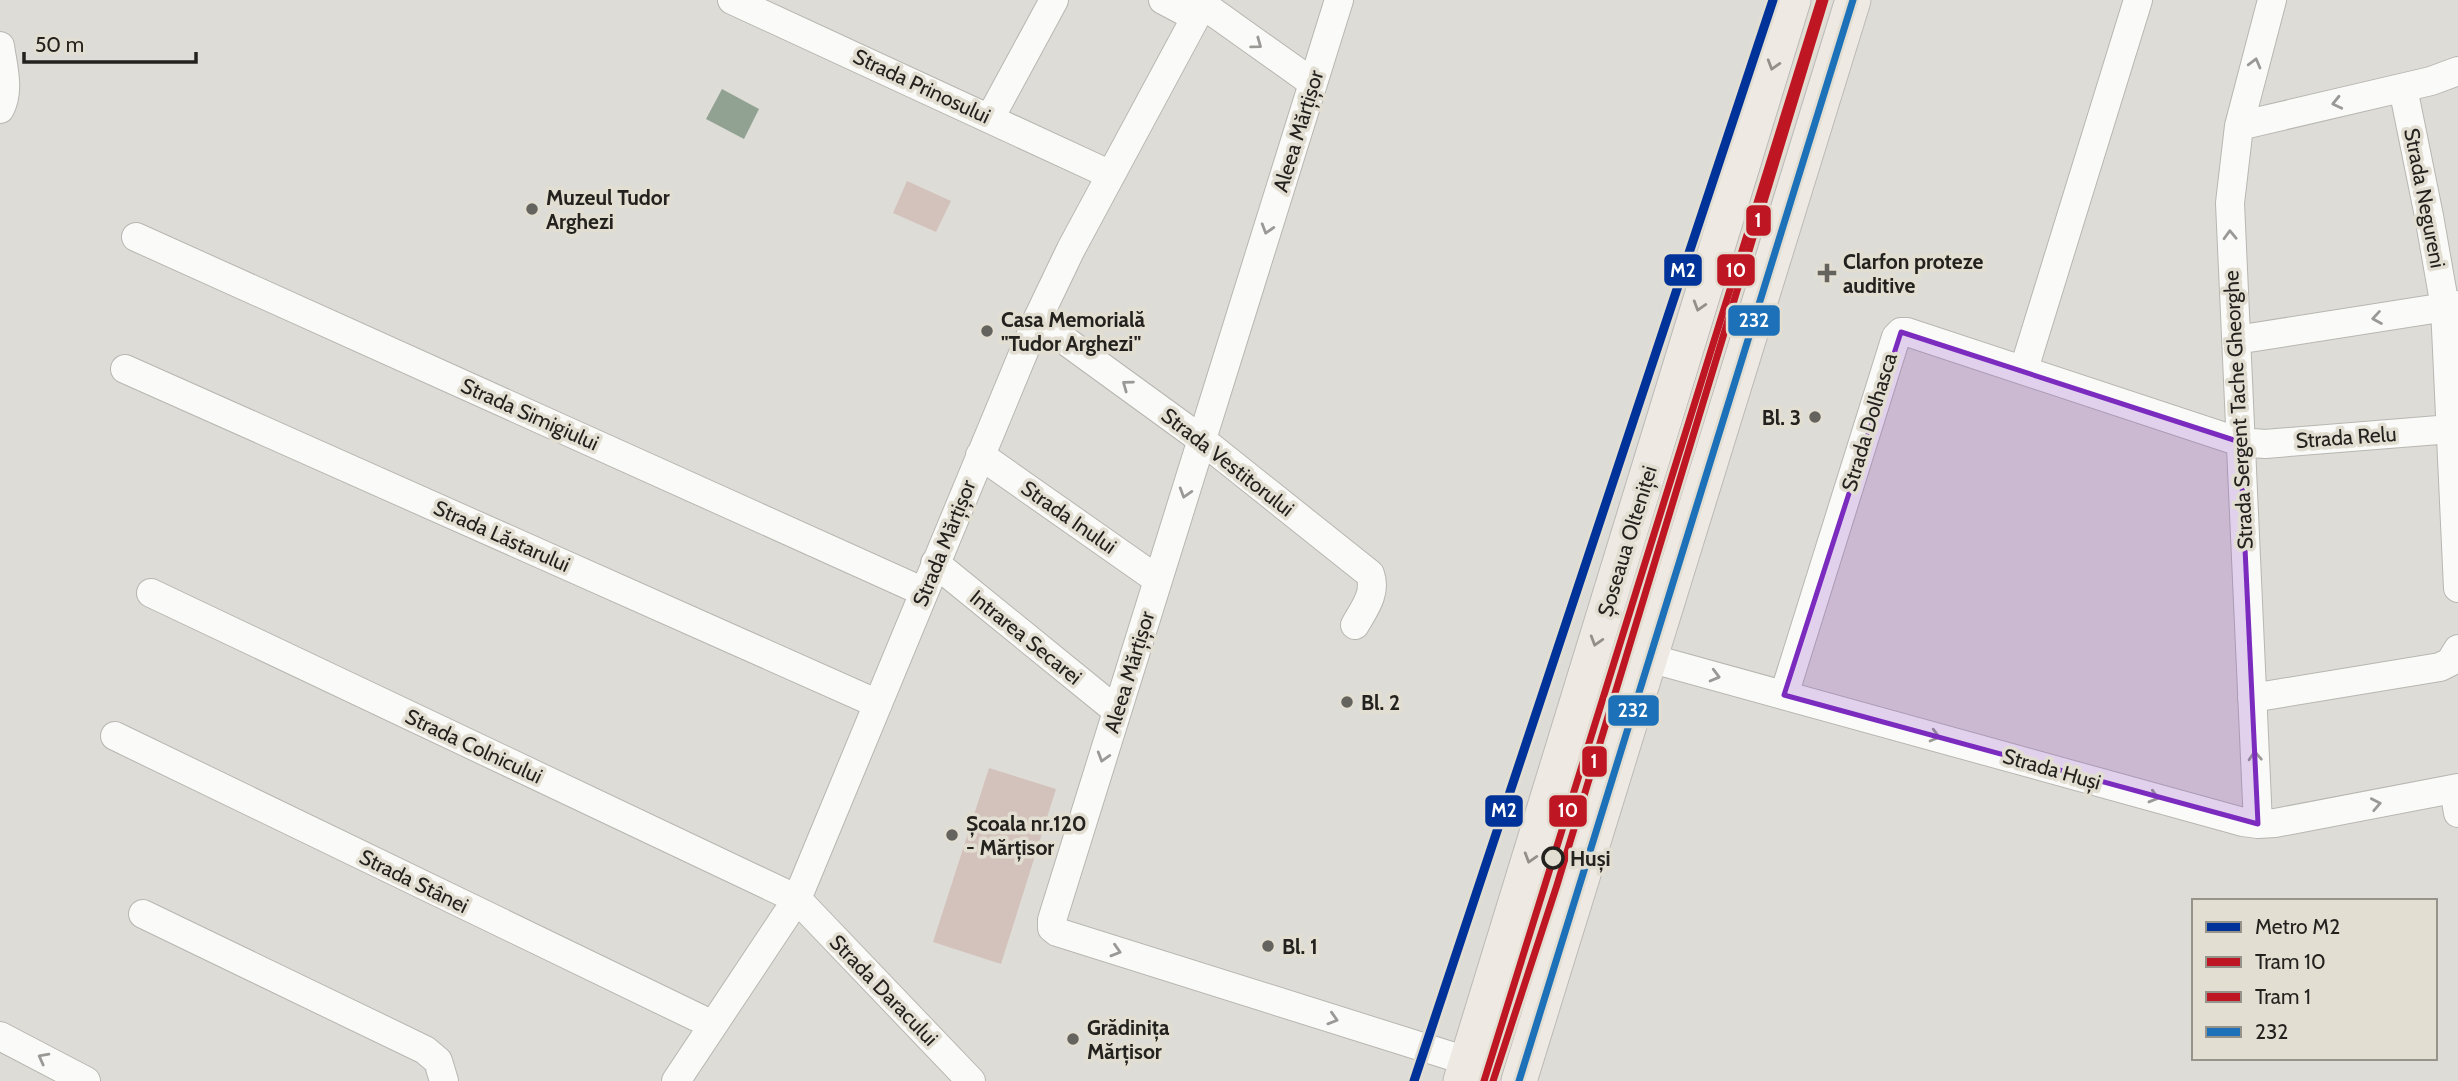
<svg xmlns="http://www.w3.org/2000/svg" width="2458" height="1081" font-family="Cabin,sans-serif">
	<style>
		.green { fill: #d3c2bc }
		.water { fill: #92a292 }
		.lines { fill: none; stroke-linecap: round; stroke-linejoin: round }
		.minor-casing { stroke: #b8b6b1; stroke-width: 30 }
		.major-casing { stroke: #bbbab7; stroke-width: 37 }
		.minor { stroke: #fafaf9; stroke-width: 28 }
		.major { stroke: #eee9e3; stroke-width: 35 }
		.bus-1-casing { stroke: #e2ded2; stroke-width: 12 }
		.bus-1 { stroke: #1d71b8; stroke-width: 7 }
		.tram-1-casing { stroke: #e2ded2; stroke-width: 12 }
		.tram-2-casing { stroke: #e2ded2; stroke-width: 12 }
		.tram-1 { stroke: #be1622; stroke-width: 7 }
		.tram-2 { stroke: #be1622; stroke-width: 7 }
		.metro-1-casing { stroke: #e2ded2; stroke-width: 14 }
		.metro-1 { stroke: #039; stroke-width: 9 }
		.oneway { stroke: #9a9996 }
		.oneway2 { stroke: #938f8a }
		.marked { fill: #7b2cbf; fill-opacity: 0.2; stroke: #7b2cbf; stroke-width: 5; stroke-linejoin: round }
		.poi-dot { fill: #65635e; stroke: #e2ded2; stroke-width: 2.5 }
		.stop-dot { fill: #e2ded2; stroke: #24221e; stroke-width: 3.5 }
		.labels { text-anchor: middle; dominant-baseline: central; stroke-width: 7; stroke-linejoin: round; paint-order: stroke }
		.street-label { font-size: 21px; fill: #24221e; stroke: #e2ded2 }
		.poi-label { font-size: 21px; font-weight: bold; fill: #24221e; stroke: #e2ded2; text-anchor: start }
		.stop-label { font-size: 21px; font-weight: bold; fill: #24221e; stroke: #e2ded2; text-anchor: start }
		.line-badge { stroke: #e2ded2; stroke-width: 2.5 }
		.badge-label { font-size: 19px; text-anchor: middle; font-weight: bold; fill: #fff }
	</style>
	<rect width="100%" height="100%" fill="#dedcd6"/>
	<!-- green -->
	<path class="green" d="M907,181L951,201L936,232L893,213Z
		M989,768L1056,789L1001,964L933,942Z"/>
	<!-- water -->
	<path class="water" d="M722,89L759,109L744,139L706,119Z"/>
	<g class="lines">
		<defs>
			<path id="minor" d="M732,0L1111,175
				M1163,0L1195,17
				M1339,0L1052,920V928L1057,932L1467,1061
				M1202,4L1313,83
				M0,46C3,67 10,90 0,109
				M2403,88L2429,216L2445,307L2458,588
				M990,118L1054,0
				M2239,126L2431,81L2458,71
				M136,237L924,592
				M1037,320L1202,440L1370,574C1377,593 1364,609 1355,625
				M2236,340L2458,305
				M125,369L878,704
				M2024,369L2138,0
				M980,455L1158,580
				M935,563L1117,711
				M151,593L797,899L971,1081
				M1649,658L2243,822L2258,824L2275,823L2458,788
				M1784,695L1896,337L1901,332H1907L2240,442L2265,444L2451,429
				M2252,698L2440,667L2450,662L2458,649
				M115,736L713,1025
				M2454,789L2458,813
				M2258,824L2230,203L2239,126L2272,0
				M143,914L425,1050L438,1061L444,1081
				M0,1036L86,1081
				M676,1081L797,899L1037,320L1071,249L1205,0"/>
			<path id="major" d="M1461,1081L1793,0
				M1519,1081L1853,0"/>
		</defs>
		<!-- minor casing -->
		<use href="#minor" class="minor-casing"/>
		<!-- major casing -->
		<use href="#major" class="major-casing"/>
		<!-- minor -->
		<use href="#minor" class="minor"/>
		<!-- major -->
		<use href="#major" class="major"/>
		<defs>
			<path id="bus-1" d="M1519,1081L1853,0"/>
		</defs>
		<!-- bus-1 casing -->
		<use href="#bus-1" class="bus-1-casing"/>
		<!-- bus-1 -->
		<use href="#bus-1" class="bus-1"/>
		<defs>
			<path id="tram-1" d="M1484,1081L1820,0"/>
			<path id="tram-2" d="M1493,1081L1557,885L1825,0"/>
		</defs>
		<!-- tram-1 casing -->
		<use href="#tram-1" class="tram-1-casing"/>
		<!-- tram-2 casing -->
		<use href="#tram-2" class="tram-2-casing"/>
		<!-- tram-1 -->
		<use href="#tram-1" class="tram-1"/>
		<!-- tram-2 -->
		<use href="#tram-2" class="tram-2"/>
		<defs>
			<path id="metro-1" d="M1414,1081L1773,0"/>
		</defs>
		<!-- metro-1 casing -->
		<use href="#metro-1" class="metro-1-casing"/>
		<!-- metro-1 -->
		<use href="#metro-1" class="metro-1"/>
	</g>
	<!-- one-way arrows -->
	<defs><path id="oneway-chevron" d="M-2-3.5L2.5 0L-2 3.5" fill="none" stroke-width="1.6" stroke-linecap="round" stroke-linejoin="round" transform="scale(1.75)"/></defs>
	<g class="oneway">
		<use href="#oneway-chevron" transform="translate(1257 44) rotate(36)"/>
		<use href="#oneway-chevron" transform="translate(2255 63) rotate(-75)"/>
		<use href="#oneway-chevron" transform="translate(2337 103) rotate(167)"/>
		<use href="#oneway-chevron" transform="translate(1267 229) rotate(107)"/>
		<use href="#oneway-chevron" transform="translate(2230 235) rotate(-92)"/>
		<use href="#oneway-chevron" transform="translate(2377 318) rotate(171)"/>
		<use href="#oneway-chevron" transform="translate(1127 385) rotate(-144)"/>
		<use href="#oneway-chevron" transform="translate(1185 493) rotate(107)"/>
		<use href="#oneway-chevron" transform="translate(1715 676) rotate(15)"/>
		<use href="#oneway-chevron" transform="translate(1935 736) rotate(15)"/>
		<use href="#oneway-chevron" transform="translate(2255 756) rotate(-93)"/>
		<use href="#oneway-chevron" transform="translate(1103 757) rotate(107)"/>
		<use href="#oneway-chevron" transform="translate(2154 797) rotate(16)"/>
		<use href="#oneway-chevron" transform="translate(2376 804) rotate(-11)"/>
		<use href="#oneway-chevron" transform="translate(1116 951) rotate(17)"/>
		<use href="#oneway-chevron" transform="translate(1333 1019) rotate(17)"/>
		<use href="#oneway-chevron" transform="translate(43 1058) rotate(-152)"/>
	</g>
	<g class="oneway2">
		<use href="#oneway-chevron" transform="translate(1773 65) rotate(107)"/>
		<use href="#oneway-chevron" transform="translate(1699 306) rotate(107)"/>
		<use href="#oneway-chevron" transform="translate(1596 641) rotate(107)"/>
		<use href="#oneway-chevron" transform="translate(1530 858) rotate(107)"/>
	</g>
	<!-- marked area -->
	<path class="marked" d="M1901,332L2240,442L2258,824L1784,695Z"/>
	<!-- markers -->
	<g class="poi-dot">
		<circle cx="532" cy="209" r="7"/>
		<path d="M1823.5 262.5h7v7h7v7h-7v7h-7v-7h-7v-7h7z"/>
		<circle cx="987" cy="331" r="7"/>
		<circle cx="1815" cy="417" r="7"/>
		<circle cx="1347" cy="702" r="7"/>
		<circle cx="952" cy="835" r="7"/>
		<circle cx="1268" cy="946" r="7"/>
		<circle cx="1073" cy="1039" r="7"/>
	</g>
	<circle class="stop-dot" cx="1553" cy="858" r="10"/>
	<g class="labels">
		<!-- street labels -->
		<g class="street-label">
			<text transform="translate(922 86) rotate(25)">Strada Prinosului</text>
			<text transform="translate(1298 131) rotate(-73)">Aleea Mărțișor</text>
			<text transform="translate(2425 198) rotate(79)">Strada Negureni</text>
			<text transform="translate(2238 410) rotate(-93)">Strada Sergent Tache Gheorghe</text>
			<text transform="translate(530 414) rotate(24)">Strada Simigiului</text>
			<text transform="translate(1869 422) rotate(-73)">Strada Dolhasca</text>
			<text transform="translate(2346 437) rotate(-4)">Strada Relu</text>
			<text transform="translate(1228 462) rotate(38)">Strada Vestitorului</text>
			<text transform="translate(1069 517) rotate(35)">Strada Inului</text>
			<text transform="translate(502 536) rotate(24)">Strada Lăstarului</text>
			<text transform="translate(1627 541) rotate(-73)">Șoseaua Olteniței</text>
			<text transform="translate(944 543) rotate(-68)">Strada Mărțișor</text>
			<text transform="translate(1026 637) rotate(39)">Intrarea Secarei</text>
			<text transform="translate(1129 672) rotate(-73)">Aleea Mărțișor</text>
			<text transform="translate(474 746) rotate(25)">Strada Colnicului</text>
			<text transform="translate(2052 769) rotate(16)">Strada Huși</text>
			<text transform="translate(414 881) rotate(26)">Strada Stânei</text>
			<text transform="translate(884 990) rotate(46)">Strada Daracului</text>
		</g>
		<!-- poi labels -->
		<g class="poi-label">
			<text x="546" y="197">Muzeul Tudor<tspan x="546" dy="24">Arghezi</tspan></text>
			<text x="1843" y="261">Clarfon proteze<tspan x="1843" dy="24">auditive</tspan></text>
			<text x="1001" y="319">Casa Memorială<tspan x="1001" dy="24">"Tudor Arghezi"</tspan></text>
			<text x="1801" y="417" text-anchor="end">Bl. 3</text>
			<text x="1361" y="702">Bl. 2</text>
			<text x="966" y="823">Școala nr.120<tspan x="966" dy="24">- Mărțisor</tspan></text>
			<text x="1282" y="946">Bl. 1</text>
			<text x="1087" y="1027">Grădinița<tspan x="1087" dy="24">Mărțisor</tspan></text>
		</g>
		<!-- stop labels -->
		<g class="stop-label">
			<text x="1570" y="858">Huși</text>
		</g>
	</g>
	<g class="line-badge">
		<rect x="1745" y="204" width="27" height="33" rx="7" fill="#be1622"/>
		<rect x="1663" y="253" width="40" height="34" rx="7" fill="#039"/>
		<rect x="1716" y="253" width="40" height="34" rx="7" fill="#be1622"/>
		<rect x="1727" y="304" width="54" height="33" rx="7" fill="#1d71b8"/>
		<rect x="1607" y="694" width="53" height="33" rx="7" fill="#1d71b8"/>
		<rect x="1581" y="745" width="27" height="33" rx="7" fill="#be1622"/>
		<rect x="1484" y="794" width="40" height="34" rx="7" fill="#039"/>
		<rect x="1548" y="794" width="40" height="34" rx="7" fill="#be1622"/>
	</g>
	<g class="badge-label">
		<text x="1758" y="227">1</text>
		<text x="1683" y="277">M2</text>
		<text x="1736" y="277">10</text>
		<text x="1754" y="327">232</text>
		<text x="1633" y="717">232</text>
		<text x="1594" y="768">1</text>
		<text x="1504" y="817">M2</text>
		<text x="1568" y="817">10</text>
	</g>
	<!-- legend -->
	<rect x="2192" y="899" width="245" height="161" fill="#e2ded2" stroke="#96938a" stroke-width="2"/>
	<rect x="2206" y="922" width="35" height="10" fill="#003399" stroke="#96938a" stroke-width="2"/>
	<text x="2255" y="934" font-size="21" fill="#24221e">Metro M2</text>
	<rect x="2206" y="957" width="35" height="10" fill="#be1622" stroke="#96938a" stroke-width="2"/>
	<text x="2255" y="969" font-size="21" fill="#24221e">Tram 10</text>
	<rect x="2206" y="992" width="35" height="10" fill="#be1622" stroke="#96938a" stroke-width="2"/>
	<text x="2255" y="1004" font-size="21" fill="#24221e">Tram 1</text>
	<rect x="2206" y="1027" width="35" height="10" fill="#1d71b8" stroke="#96938a" stroke-width="2"/>
	<text x="2255" y="1039" font-size="21" fill="#24221e">232</text>
	<!-- scale -->
	<path d="M24 52v10h172v-10" fill="none" stroke="#24221e" stroke-width="3.5"/>
	<text x="35" y="52" font-size="21" fill="#24221e" stroke="#e2ded2" stroke-width="5" paint-order="stroke">50 m</text>
</svg>
